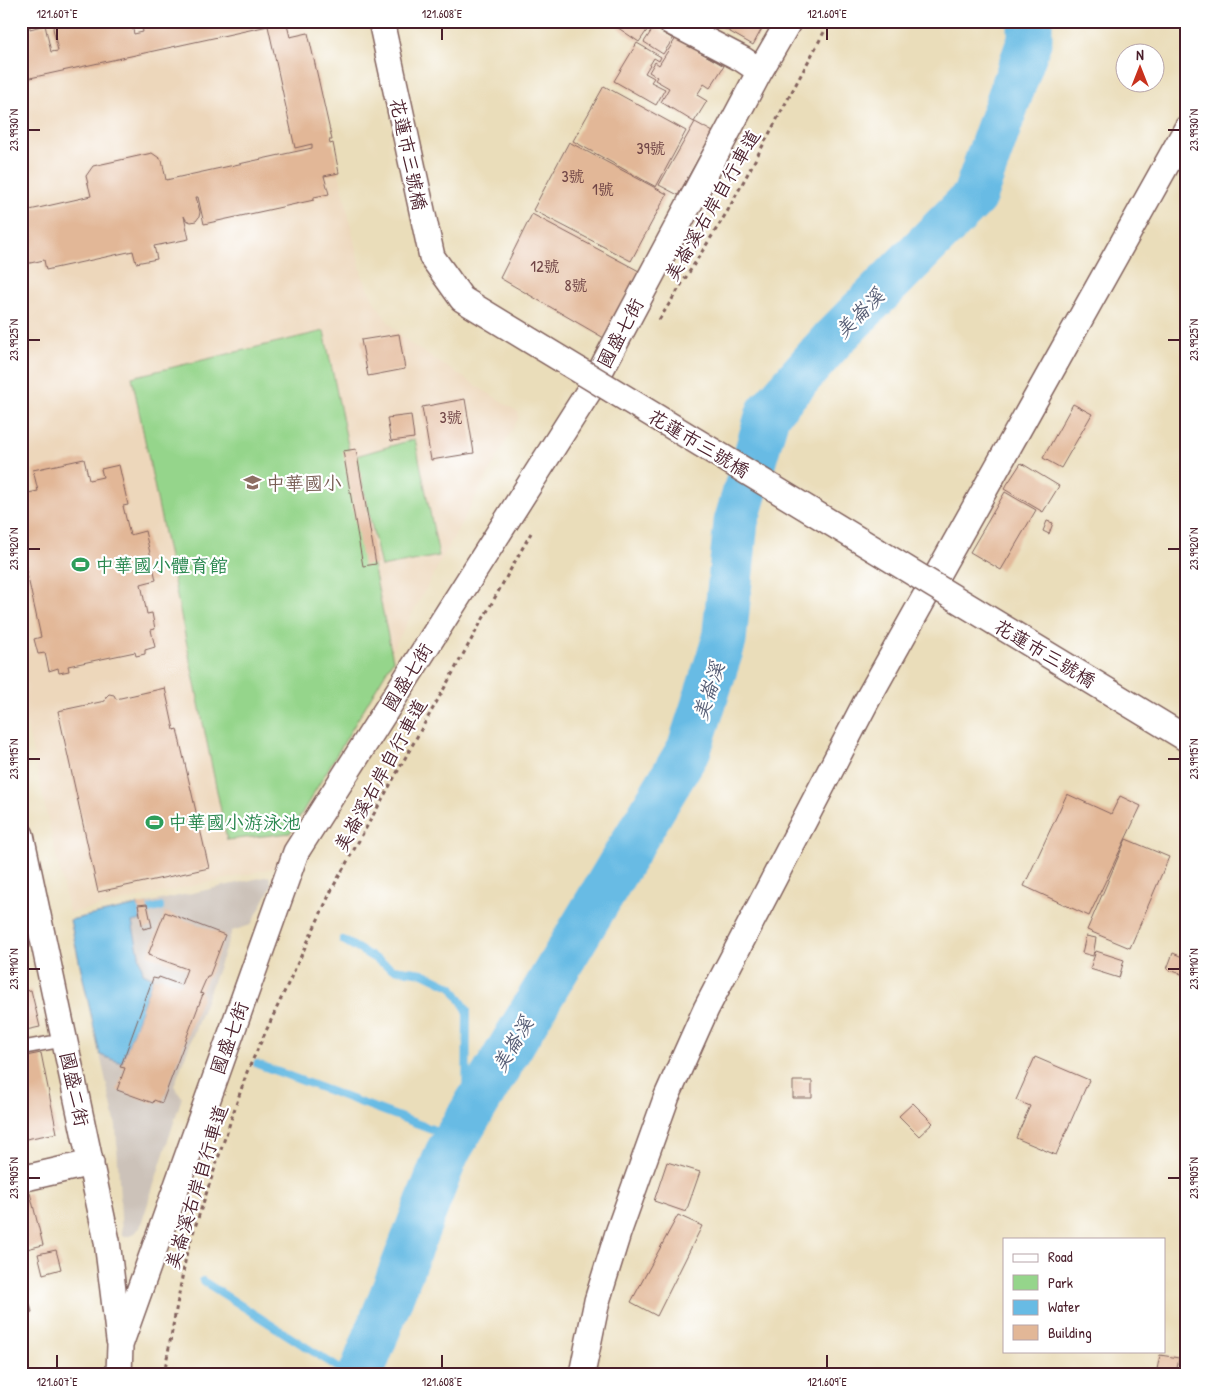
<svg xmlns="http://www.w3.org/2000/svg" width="1208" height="1395" font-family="'Patrick Hand','LXGW WenKai TC',sans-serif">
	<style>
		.built { fill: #edd7bb }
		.industrial { fill: #ccc2b9 }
		.green { fill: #95d58b; stroke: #707a5b }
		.water { fill: #68bbe4; stroke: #596d88 }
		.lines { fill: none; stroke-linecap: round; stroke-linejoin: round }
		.stream { stroke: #68bbe4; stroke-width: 8 }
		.river { stroke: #68bbe4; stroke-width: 45 }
		.building { fill: #e2b797 }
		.service-casing { stroke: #82625d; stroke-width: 15 }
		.minor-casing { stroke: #82625d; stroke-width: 28 }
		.path { stroke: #82625d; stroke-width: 3; stroke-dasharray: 4 4; stroke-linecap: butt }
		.service { stroke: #fff; stroke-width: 12 }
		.minor { stroke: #fff; stroke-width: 25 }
		.minor-bridge-casing { stroke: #82625d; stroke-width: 28; stroke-linecap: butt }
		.minor-bridge { stroke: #fff; stroke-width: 25 }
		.ticks { fill: none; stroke: #4a1f2b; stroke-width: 2 }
		.labels { text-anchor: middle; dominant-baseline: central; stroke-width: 4.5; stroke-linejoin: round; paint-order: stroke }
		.number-label { font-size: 16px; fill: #704546 }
		.street-label { font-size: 19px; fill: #4a1f2b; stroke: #fff }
		.education-label { font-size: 19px; fill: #785e54; stroke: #fff; text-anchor: start }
		.leisure-label { font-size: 19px; fill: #27864d; stroke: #fff; text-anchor: start }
		.water-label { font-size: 20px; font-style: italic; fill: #565d75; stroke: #fff }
		.neatline { fill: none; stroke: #4a1f2b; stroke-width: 2 }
		.ticks-label { font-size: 12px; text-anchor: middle; fill: #4a1f2b }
	</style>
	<rect width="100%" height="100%" fill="#fff"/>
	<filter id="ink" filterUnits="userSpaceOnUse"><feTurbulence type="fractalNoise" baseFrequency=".02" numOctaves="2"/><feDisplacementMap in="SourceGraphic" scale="10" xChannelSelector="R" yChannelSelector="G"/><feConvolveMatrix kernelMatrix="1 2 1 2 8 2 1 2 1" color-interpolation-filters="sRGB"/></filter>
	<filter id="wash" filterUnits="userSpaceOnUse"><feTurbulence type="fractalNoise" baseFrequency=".0096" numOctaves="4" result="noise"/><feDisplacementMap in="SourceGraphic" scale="20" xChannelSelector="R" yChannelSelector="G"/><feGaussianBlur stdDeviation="1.12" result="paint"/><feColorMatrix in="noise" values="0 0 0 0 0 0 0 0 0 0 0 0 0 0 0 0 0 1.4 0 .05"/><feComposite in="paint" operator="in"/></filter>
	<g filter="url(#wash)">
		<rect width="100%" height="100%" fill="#eaddba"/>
		<!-- built -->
		<path class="built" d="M21,21H305L362,276L375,303L386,319L398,333L412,345L518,412L519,417L274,868L69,913L21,700Z"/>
		<!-- industrial -->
		<path class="industrial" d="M269,876L272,885L251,925L232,931L174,1086L182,1097L140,1228L130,1236H122L116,1126L70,920Z"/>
		<!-- green -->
		<path class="green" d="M324,331L393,660L290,833L227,840L132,377Z
			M415,439L439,556L381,567L356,456Z"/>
		<!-- water -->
		<path class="water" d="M138,905L141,920L132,922L143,973L153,978L122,1063L100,1055L70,920Z"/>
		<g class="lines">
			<!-- stream -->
			<path class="stream" d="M139,912L160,907
				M343,940L393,969L423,973L452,987L467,1010L466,1121
				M257,1064L456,1138
				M203,1281L348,1374"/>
			<!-- river -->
			<path class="river" d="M361,1374L447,1153L689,749L724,641L736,522L768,413L833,339L974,197L1030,39V21"/>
		</g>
		<g id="blocks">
			<!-- building -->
			<path class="building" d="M21,21H29L30,29L45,25L51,52L58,51L53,28L57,21H131L134,34L143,32L141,21H157L158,25H160L159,21H286L290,37L308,33L332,140H329L330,144L333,143L339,173L324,176L329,194L314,197V200L204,224L198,197H196L200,212L199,217L196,221L191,222L186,220L184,216L189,239L154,246L157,259L136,263L133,251L46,270L44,260L21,265V212L91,196L86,176L93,166L152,153L162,160L166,180L312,148V144L295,148L268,26L21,80Z
				M608,21H643L650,26L639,42Z
				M711,21H766L753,45Z
				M654,27L673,39L663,54L644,42Z
				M676,38L724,66L710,88L704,84L697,95L707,101L694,122L661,102L669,88L655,80L657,77L649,72L655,62L659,65Z
				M637,43L661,57L659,61L654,58L645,73L654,78L651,82L665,89L656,105L614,81Z
				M604,86L686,131L656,187L573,141Z
				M695,122L713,132L678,195L659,185Z
				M569,142L667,194L631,261L533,210Z
				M532,214L639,271L604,338L500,278Z
				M399,334L405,369L368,376L361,340Z
				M465,399L474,453L431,460L422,407Z
				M1073,404L1092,414L1061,468L1043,458Z
				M411,415L414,438L391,441L387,418Z
				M356,449L376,564L363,566L343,451Z
				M84,459L89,480L103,477L101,469L119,465L128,505L123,506L130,535L145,531L156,580L141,584L147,614L152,613L155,629L151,630L155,647L145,650V654L136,656L135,652L68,666L69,671L59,673L58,668L49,671L45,653L38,654L34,639L41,637L21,546V490L23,494L38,491L33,470Z
				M1021,463L1059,486L1043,512L1004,489Z
				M1005,492L1036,510L1001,570L970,552Z
				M1047,521L1053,523L1049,534L1043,531Z
				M165,688L174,730L177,729L209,868L98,892L58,711L105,701L106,697L109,694L114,695L116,699Z
				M1067,794L1111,814L1120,796L1141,806L1089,916L1024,886Z
				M1126,839L1169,857L1130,948L1087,930Z
				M147,904L152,927L143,929L138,905Z
				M165,912L225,935L209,977H207L200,993L203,994L162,1103L154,1100L153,1103L117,1090L125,1068L120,1067L122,1063L153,978L158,979L159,977L181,985L187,969L148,955Z
				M1086,936L1096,938L1093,956L1082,953Z
				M1096,951L1124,960L1119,978L1090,969Z
				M1173,953L1187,959V976L1167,969Z
				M31,990L40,1027L21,1031V992Z
				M41,1053L57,1133L21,1140V1057Z
				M1035,1057L1089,1080L1056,1155L1016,1138L1030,1106L1016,1100Z
				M793,1081H812V1098H793Z
				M913,1103L933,1123L919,1136L899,1116Z
				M667,1162L700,1172L686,1212L654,1201Z
				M30,1193L43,1245L27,1249L21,1225V1195Z
				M678,1215L702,1226L657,1316L631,1302Z
				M56,1250L61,1269L43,1274L38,1254Z
				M26,1290L32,1312L21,1315V1292Z
				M1160,1355L1179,1358L1176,1374H1156Z
				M1185,1362H1187V1374H1183Z"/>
		</g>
	</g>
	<g filter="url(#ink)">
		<use href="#blocks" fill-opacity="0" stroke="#82625d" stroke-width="1"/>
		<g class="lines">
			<defs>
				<path id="service" d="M21,1048L65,1040"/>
				<path id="minor" d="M669,21L742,59L760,71
					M21,835L107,1241L119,1340
					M21,1179L91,1163
					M119,1374L120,1345L296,852L594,383L760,71L789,21
					M582,1374L597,1301L618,1233L667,1096L706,1009L866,702L1187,128"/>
			</defs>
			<!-- service casing -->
			<use href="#service" class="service-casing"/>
			<!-- minor casing -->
			<use href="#minor" class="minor-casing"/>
			<!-- path -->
			<path class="path" d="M659,320L727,212L830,21
				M164,1374L187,1251L247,1072L333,887L531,533"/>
			<!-- service -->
			<use href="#service" class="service"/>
			<!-- minor -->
			<use href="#minor" class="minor"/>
			<defs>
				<path id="minor-bridge" d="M381,21L432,257L462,299L1187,739"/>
			</defs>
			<!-- minor-bridge casing -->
			<use href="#minor-bridge" class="minor-bridge-casing"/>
			<!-- minor-bridge -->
			<use href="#minor-bridge" class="minor-bridge"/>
		</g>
	</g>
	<!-- ticks -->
	<path class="ticks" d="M57,28V40M442,28V40M827,28V40M28,130H40M1168,130H1180M28,340H40M1168,340H1180M28,549H40M1168,549H1180M28,759H40M1168,759H1180M28,969H40M1168,969H1180M28,1178H40M1168,1178H1180M57,1355V1368M442,1355V1368M827,1355V1368"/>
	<!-- icons -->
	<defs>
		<symbol id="school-bare" viewBox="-9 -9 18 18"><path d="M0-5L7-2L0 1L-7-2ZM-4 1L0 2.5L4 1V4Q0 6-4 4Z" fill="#8d6e63" stroke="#fff" stroke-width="2.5" paint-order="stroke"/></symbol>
		<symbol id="stadium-bare" viewBox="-9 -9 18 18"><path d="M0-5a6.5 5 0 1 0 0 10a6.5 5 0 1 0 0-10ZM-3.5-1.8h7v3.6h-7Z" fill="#2e9e5b" stroke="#fff" stroke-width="2.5" paint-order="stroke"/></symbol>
	</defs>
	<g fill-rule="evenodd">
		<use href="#school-bare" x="240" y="470" width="25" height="25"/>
		<use href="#stadium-bare" x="68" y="552" width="25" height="25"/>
		<use href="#stadium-bare" x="142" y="810" width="25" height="25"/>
	</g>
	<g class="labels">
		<!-- number labels -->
		<g class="number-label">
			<text x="651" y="148">39號</text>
			<text x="573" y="176">3號</text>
			<text x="603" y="189">1號</text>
			<text x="545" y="266">12號</text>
			<text x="576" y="285">8號</text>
			<text x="451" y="417">3號</text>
		</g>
		<!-- street labels -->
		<g class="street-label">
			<text transform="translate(409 154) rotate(78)">花蓮市三號橋</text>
			<text transform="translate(712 205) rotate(-60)">美崙溪右岸自行車道</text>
			<text transform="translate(620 333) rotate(-62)">國盛七街</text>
			<text transform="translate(699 443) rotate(31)">花蓮市三號橋</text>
			<text transform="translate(1045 653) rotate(31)">花蓮市三號橋</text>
			<text transform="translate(407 677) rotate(-58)">國盛七街</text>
			<text transform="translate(380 775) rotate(-61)">美崙溪右岸自行車道</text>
			<text transform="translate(229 1038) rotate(-70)">國盛七街</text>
			<text transform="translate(75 1089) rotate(78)">國盛二街</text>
			<text transform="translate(196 1187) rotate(-73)">美崙溪右岸自行車道</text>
		</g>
		<!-- education labels -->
		<g class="education-label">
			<text x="266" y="483">中華國小</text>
		</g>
		<!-- leisure labels -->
		<g class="leisure-label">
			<text x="95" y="565">中華國小體育館</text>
			<text x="168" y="822">中華國小游泳池</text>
		</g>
		<!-- water labels -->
		<g class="water-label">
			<text transform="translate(859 313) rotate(-45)">美崙溪</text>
			<text transform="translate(708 691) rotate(-72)">美崙溪</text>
			<text transform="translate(512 1044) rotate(-59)">美崙溪</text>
		</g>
	</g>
	<!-- margin -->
	<rect width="1208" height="1395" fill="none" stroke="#fff" stroke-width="55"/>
	<!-- legend -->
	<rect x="1003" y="1238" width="162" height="115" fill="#ffffff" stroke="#b7a5aa"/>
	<rect x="1013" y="1254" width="25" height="8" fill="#ffffff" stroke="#b7a5aa"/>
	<text x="1048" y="1262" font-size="15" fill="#4a1f2b">Road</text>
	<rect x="1013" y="1275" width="25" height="15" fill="#95d58b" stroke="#b7a5aa"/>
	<text x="1048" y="1288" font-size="15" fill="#4a1f2b">Park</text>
	<rect x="1013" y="1300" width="25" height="15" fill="#68bbe4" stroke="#b7a5aa"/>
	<text x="1048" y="1312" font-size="15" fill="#4a1f2b">Water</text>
	<rect x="1013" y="1325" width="25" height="15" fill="#e2b797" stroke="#b7a5aa"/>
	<text x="1048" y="1338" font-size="15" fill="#4a1f2b">Building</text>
	<!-- north arrow -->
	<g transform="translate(1140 68)"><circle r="24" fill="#ffffff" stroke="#b7a5aa"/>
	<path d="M0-4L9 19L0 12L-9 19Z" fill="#c8321e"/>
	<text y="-8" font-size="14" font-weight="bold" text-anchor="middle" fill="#4a1f2b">N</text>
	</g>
	<rect x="28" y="28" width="1152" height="1340" class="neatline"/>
	<g class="ticks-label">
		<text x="57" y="18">121.607°E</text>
		<text x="442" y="18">121.608°E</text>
		<text x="827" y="18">121.609°E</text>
		<text transform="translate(14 130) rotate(-90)" y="4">23.9930°N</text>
		<text transform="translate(1194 130) rotate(-90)" y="4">23.9930°N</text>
		<text transform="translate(14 340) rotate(-90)" y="4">23.9925°N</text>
		<text transform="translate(1194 340) rotate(-90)" y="4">23.9925°N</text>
		<text transform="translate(14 549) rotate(-90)" y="4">23.9920°N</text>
		<text transform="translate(1194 549) rotate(-90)" y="4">23.9920°N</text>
		<text transform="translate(14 759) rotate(-90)" y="4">23.9915°N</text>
		<text transform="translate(1194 759) rotate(-90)" y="4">23.9915°N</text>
		<text transform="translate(14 969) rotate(-90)" y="4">23.9910°N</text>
		<text transform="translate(1194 969) rotate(-90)" y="4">23.9910°N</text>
		<text transform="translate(14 1178) rotate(-90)" y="4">23.9905°N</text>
		<text transform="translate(1194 1178) rotate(-90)" y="4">23.9905°N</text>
		<text x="57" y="1386">121.607°E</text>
		<text x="442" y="1386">121.608°E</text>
		<text x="827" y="1386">121.609°E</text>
	</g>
</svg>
